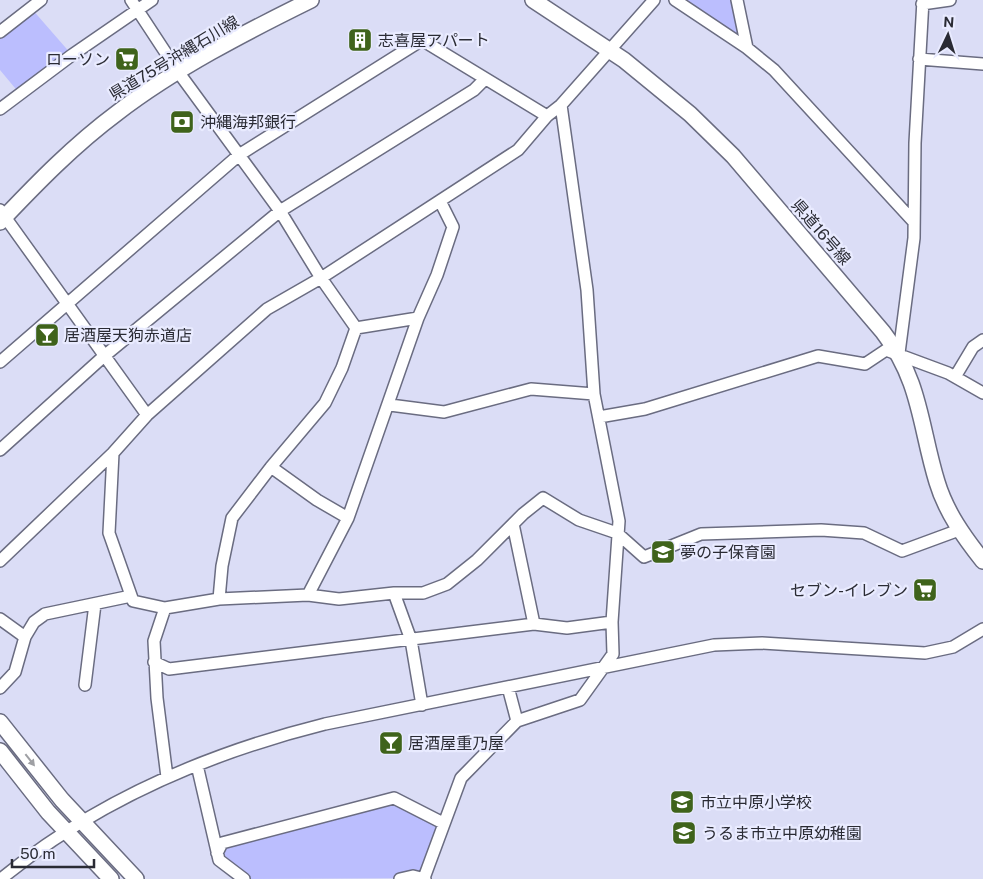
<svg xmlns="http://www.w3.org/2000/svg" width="983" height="879" font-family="'Public Sans','Noto Sans JP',sans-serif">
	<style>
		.green { fill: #bbbefe }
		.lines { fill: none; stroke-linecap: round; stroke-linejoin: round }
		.minor-casing { stroke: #6a6c81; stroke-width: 14 }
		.major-casing { stroke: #6a6c81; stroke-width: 18 }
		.minor { stroke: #fff; stroke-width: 11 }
		.major { stroke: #fff; stroke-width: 15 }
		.oneway { fill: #9fa0a4 }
		.labels { text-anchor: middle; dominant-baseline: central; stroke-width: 4.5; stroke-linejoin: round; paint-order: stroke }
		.poi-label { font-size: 16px; fill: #2a2b34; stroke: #e9ebff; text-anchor: start }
		.street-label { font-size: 16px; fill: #2a2b34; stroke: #e9ebff }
	</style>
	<rect width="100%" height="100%" fill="#dbddf6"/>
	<!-- green -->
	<path class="green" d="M669,0H737L747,48Z
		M31,8L72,55L20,94L0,70V32Z
		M397,799L443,823L424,878L240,879L219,861L222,842Z"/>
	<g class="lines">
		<defs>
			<path id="minor" d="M131,0L179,73L280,211L321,278L356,328L418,318
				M675,0L747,48L774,70L913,221
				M737,0L747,48
				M922,4L950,0
				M0,32L41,0
				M919,59L983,64
				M0,109L72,55L152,0
				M0,210L147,415
				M899,353L914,238L915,143L923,0
				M0,362L239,155L422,40L547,116
				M955,377L973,347L983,340
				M390,405L444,412L531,389L594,394
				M599,417L645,409L818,356L865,364L886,350L948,373L983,393
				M0,450L103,357L280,211L474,90L485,79
				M113,453L109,533L133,601L165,608L219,599L308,595L339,599L394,593H423L447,584L477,560L523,514L543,498L579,520L617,533L644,557L701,534L821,530L864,533L902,551L959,530
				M271,467L317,500L348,518
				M513,524L534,624
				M0,561L113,453L147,415L267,309L321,278L518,150L547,116L561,105L654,0
				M394,593L411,640L422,705
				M308,595L348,518L418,318L437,275L453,227L440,201
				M219,599L222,566L232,518L271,467L325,403L342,368L356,328
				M165,608L154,641L157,698L167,777
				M0,619L25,637
				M154,662L169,669L534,624L567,628L612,622
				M85,685L95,604
				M508,687L517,721
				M0,688L15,672L25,637L34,622L45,614L131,596
				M197,765L219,860L244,879
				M217,853L222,843L394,798L443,823
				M424,878L461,778L517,721L580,700L613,654L612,622L619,521L594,394L587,290L561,105
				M1,879C94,802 209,753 325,724L714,645L762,643L925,653L953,647L983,629
				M400,879L413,876L425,879"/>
			<path id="major" d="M533,0L624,60L690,114L733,156L883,332C921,381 920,427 937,482C946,512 964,537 983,561
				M0,222C37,183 74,145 117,113C174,69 246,32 311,0
				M0,722L62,800L136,879
				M0,751L48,812L111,879"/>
		</defs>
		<!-- minor casing -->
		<use href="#minor" class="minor-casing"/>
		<!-- major casing -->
		<use href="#major" class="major-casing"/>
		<!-- minor -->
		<use href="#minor" class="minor"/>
		<!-- major -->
		<use href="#major" class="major"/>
	</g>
	<!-- one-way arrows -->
	<defs><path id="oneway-solid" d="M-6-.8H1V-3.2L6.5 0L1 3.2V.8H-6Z" transform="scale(1.25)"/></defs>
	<use class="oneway" href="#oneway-solid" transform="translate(30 760) rotate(52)"/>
	<!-- icons -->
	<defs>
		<symbol id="building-square" viewBox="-11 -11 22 22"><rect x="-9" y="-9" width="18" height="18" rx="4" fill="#3f631b" stroke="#e9ebff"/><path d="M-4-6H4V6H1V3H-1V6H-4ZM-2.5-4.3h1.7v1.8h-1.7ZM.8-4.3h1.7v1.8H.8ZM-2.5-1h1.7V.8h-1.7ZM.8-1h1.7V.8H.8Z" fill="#fff"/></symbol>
		<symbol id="supermarket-square" viewBox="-11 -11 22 22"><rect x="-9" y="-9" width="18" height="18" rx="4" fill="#3f631b" stroke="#e9ebff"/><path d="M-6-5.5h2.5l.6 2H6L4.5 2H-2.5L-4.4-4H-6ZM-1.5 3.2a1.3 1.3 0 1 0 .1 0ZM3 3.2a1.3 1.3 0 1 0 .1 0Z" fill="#fff"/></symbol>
		<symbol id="bank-square" viewBox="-11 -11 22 22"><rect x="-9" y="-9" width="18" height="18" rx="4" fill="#3f631b" stroke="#e9ebff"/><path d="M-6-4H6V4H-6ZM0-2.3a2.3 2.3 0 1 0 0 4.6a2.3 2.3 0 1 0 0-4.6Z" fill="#fff"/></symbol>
		<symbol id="bar-square" viewBox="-11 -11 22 22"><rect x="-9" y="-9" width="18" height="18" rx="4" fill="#3f631b" stroke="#e9ebff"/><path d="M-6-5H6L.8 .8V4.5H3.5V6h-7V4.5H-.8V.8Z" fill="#fff"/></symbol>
		<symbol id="school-square" viewBox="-11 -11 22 22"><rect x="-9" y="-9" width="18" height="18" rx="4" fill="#3f631b" stroke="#e9ebff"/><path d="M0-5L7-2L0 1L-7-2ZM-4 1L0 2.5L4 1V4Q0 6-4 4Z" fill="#fff"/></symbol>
	</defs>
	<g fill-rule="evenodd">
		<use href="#building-square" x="346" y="26" width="28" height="28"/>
		<use href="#supermarket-square" x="113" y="45" width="28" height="28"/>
		<use href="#bank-square" x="168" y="108" width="28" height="28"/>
		<use href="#bar-square" x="33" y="321" width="28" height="28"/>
		<use href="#school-square" x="649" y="538" width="28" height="28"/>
		<use href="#supermarket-square" x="911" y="576" width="28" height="28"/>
		<use href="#bar-square" x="377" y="729" width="28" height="28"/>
		<use href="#school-square" x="668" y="788" width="28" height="28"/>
		<use href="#school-square" x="670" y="819" width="28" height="28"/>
	</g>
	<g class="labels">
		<!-- poi labels -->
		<g class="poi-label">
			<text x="378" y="40">志喜屋アパート</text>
			<text x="110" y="59" text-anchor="end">ローソン</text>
			<text x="200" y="122">沖縄海邦銀行</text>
			<text x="64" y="335">居酒屋天狗赤道店</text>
			<text x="680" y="552">夢の子保育園</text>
			<text x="908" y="590" text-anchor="end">セブン-イレブン</text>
			<text x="408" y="743">居酒屋重乃屋</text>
			<text x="700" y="802">市立中原小学校</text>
			<text x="702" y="833">うるま市立中原幼稚園</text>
		</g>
		<!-- street labels -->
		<g class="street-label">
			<text transform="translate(174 58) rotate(-31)">県道75号沖縄石川線</text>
			<text transform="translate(821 232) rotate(49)">県道16号線</text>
		</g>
	</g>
	<!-- north arrow -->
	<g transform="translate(948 35) rotate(4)" stroke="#e9ebff" stroke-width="4" paint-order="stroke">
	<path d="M0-4L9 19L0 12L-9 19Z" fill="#2a2b34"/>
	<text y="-8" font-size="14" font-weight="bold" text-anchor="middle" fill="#2a2b34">N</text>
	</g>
	<!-- scale -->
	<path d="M12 859v8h82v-8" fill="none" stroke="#2a2b34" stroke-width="2.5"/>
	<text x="20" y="859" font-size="15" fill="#2a2b34" stroke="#e9ebff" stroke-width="4" paint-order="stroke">50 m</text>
</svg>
